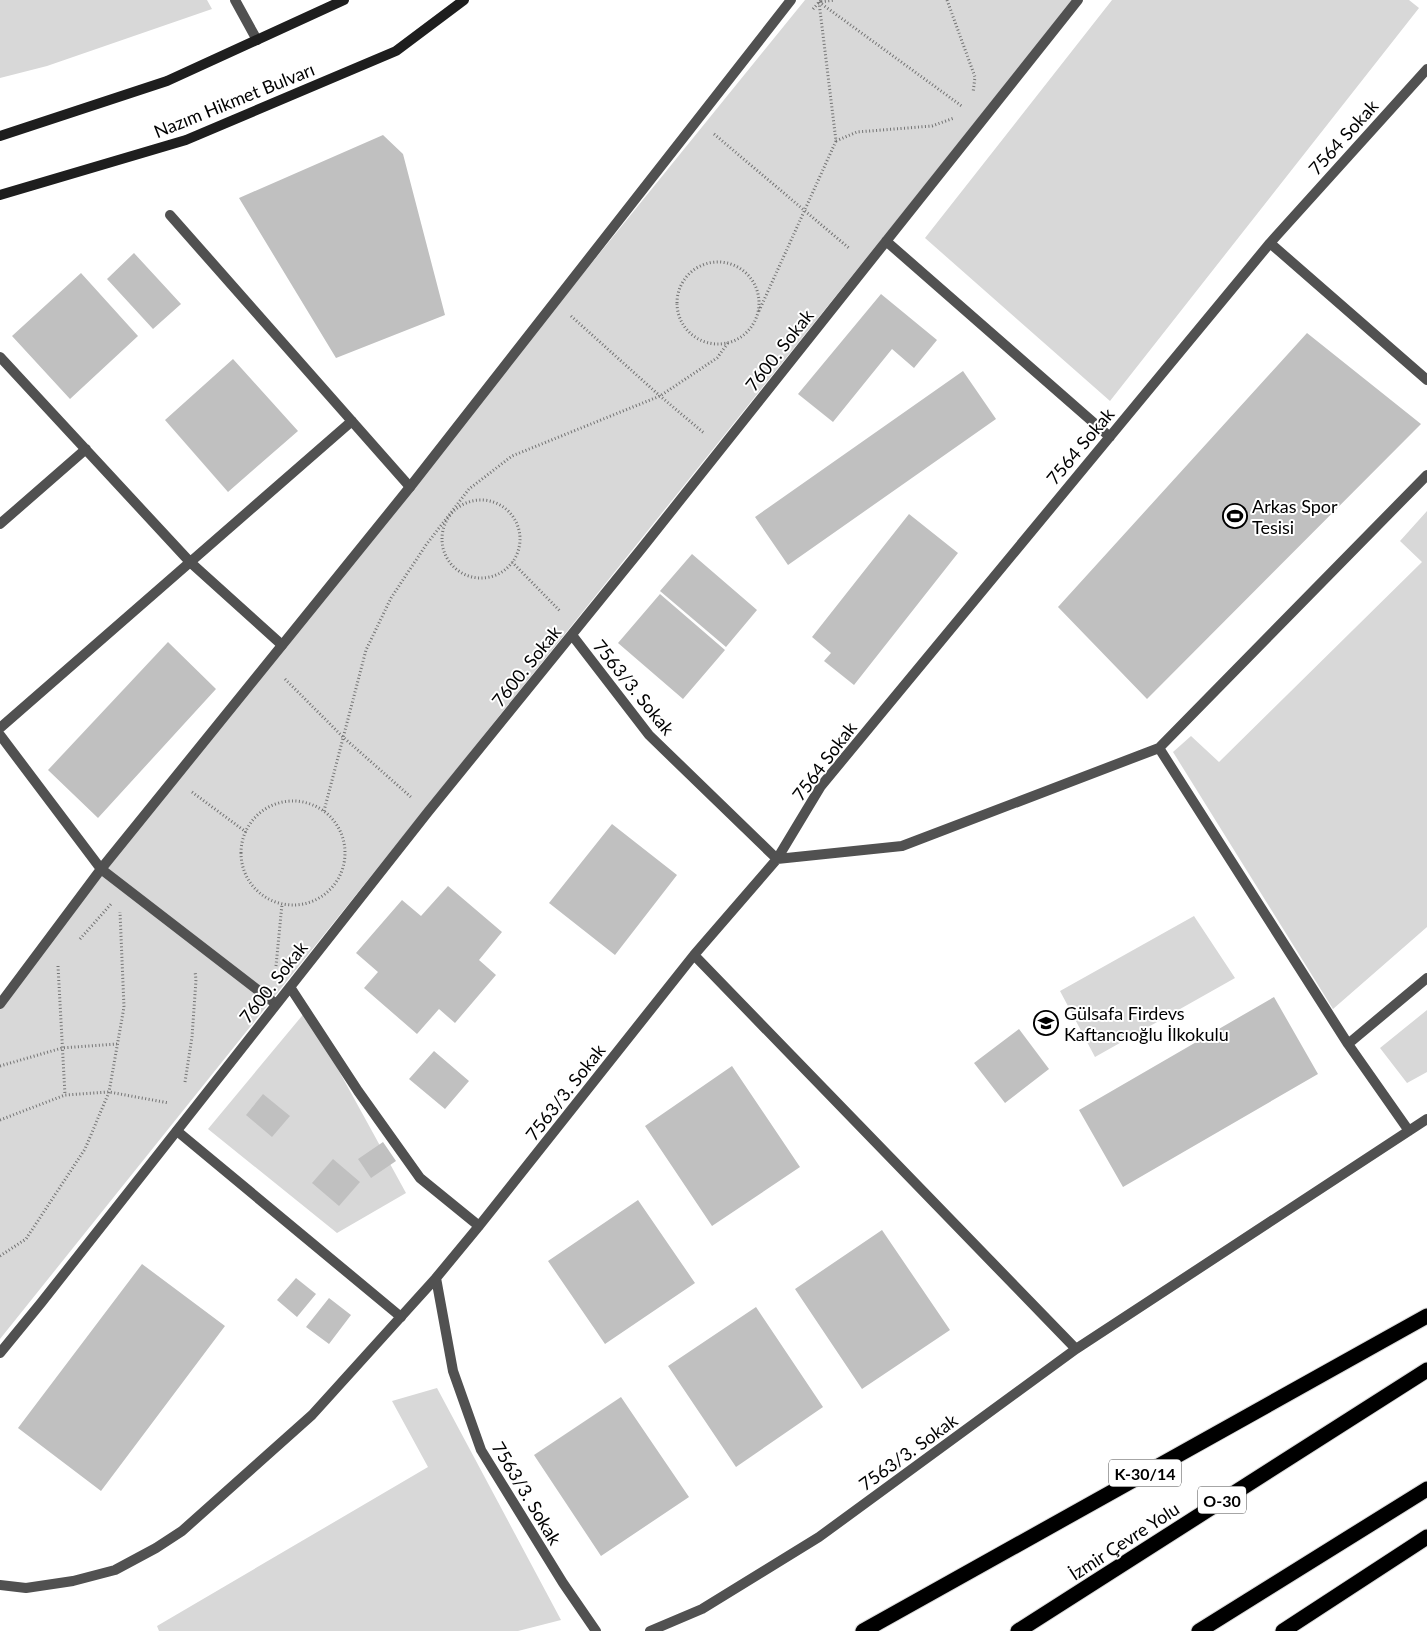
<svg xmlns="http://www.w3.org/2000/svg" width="1427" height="1631" font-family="Lato,sans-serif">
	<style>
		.green { fill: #d8d8d8 }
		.building { fill: #c0c0c0 }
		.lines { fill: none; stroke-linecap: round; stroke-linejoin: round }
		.highway-casing { stroke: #dbdbdb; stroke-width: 17 }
		.path { stroke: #737373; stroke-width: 3; stroke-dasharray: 1 2.5; stroke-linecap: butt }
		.lane { stroke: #515151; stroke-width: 10 }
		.street { stroke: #515151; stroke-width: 10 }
		.secondary { stroke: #1e1e1e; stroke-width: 10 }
		.highway { stroke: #000; stroke-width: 15 }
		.labels { text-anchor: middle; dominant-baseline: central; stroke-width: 4; stroke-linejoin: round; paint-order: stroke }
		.shield { fill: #fff; stroke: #4c4c4c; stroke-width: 1 }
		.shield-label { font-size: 16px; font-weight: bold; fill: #000 }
		.street-label { font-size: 18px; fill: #000; stroke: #fff }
		.poi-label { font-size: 18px; fill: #000; stroke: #fff; text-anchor: start }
	</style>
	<rect width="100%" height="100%" fill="#fff"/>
	<!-- green -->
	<path class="green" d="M0,0H207L212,9L47,66L0,78Z
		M805,0H1073L0,1339V998L282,645Z
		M1112,0H1409L1419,8L1110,401L925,238Z
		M1427,511V927L1333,1009L1173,752L1191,736L1219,762L1422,562L1400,541Z
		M1194,916L1235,978L1095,1057L1060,991Z
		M1427,1010V1072L1407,1083L1380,1048Z
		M306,1011L406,1193L337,1233L208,1129Z
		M437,1388L561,1620L518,1631H159L157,1626L428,1467L392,1401Z"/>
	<!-- building -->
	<path class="building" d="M383,135L403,154L445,315L336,358L239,198Z
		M134,253L181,304L153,329L107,279Z
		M81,273L138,336L70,399L12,336Z
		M881,294L937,340L914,368L892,349L833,422L798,394Z
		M1307,333L1421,424L1147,699L1058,607Z
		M233,359L298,431L228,492L165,420Z
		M963,371L996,419L788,565L755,517Z
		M909,514L958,553L854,685L824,661L831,653L812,637Z
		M692,554L757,610L726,647L660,591Z
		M660,594L725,650L683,699L618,643Z
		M168,642L216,689L98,818L48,770Z
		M612,824L677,875L615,955L549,903Z
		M448,886L502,932L479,960L496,975L455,1023L439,1009L417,1034L364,988L378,972L356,953L402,900L421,916Z
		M1274,997L1318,1074L1123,1187L1079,1110Z
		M1019,1029L1049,1069L1005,1103L974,1063Z
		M434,1051L469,1081L445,1109L409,1079Z
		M732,1066L800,1167L712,1226L645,1126Z
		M263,1094L290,1116L272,1137L246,1115Z
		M383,1142L396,1161L371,1178L358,1159Z
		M333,1159L360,1182L339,1206L312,1183Z
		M638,1200L695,1283L605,1344L548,1261Z
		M882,1230L950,1330L862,1389L795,1289Z
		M142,1264L225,1326L101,1491L18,1428Z
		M296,1278L316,1294L297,1317L277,1300Z
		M329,1298L351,1315L329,1344L306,1327Z
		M756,1307L823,1407L736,1467L668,1366Z
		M621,1397L689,1497L601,1556L534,1455Z"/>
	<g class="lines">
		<defs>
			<path id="highway" d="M863,1631L1427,1316
				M1018,1631L1427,1370
				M1199,1631L1427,1489
				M1283,1631L1427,1537"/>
		</defs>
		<!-- highway casing -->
		<use href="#highway" class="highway-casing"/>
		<!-- path -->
		<path class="path" d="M947,0L975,77L973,93
			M819,2L963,107
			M813,9L821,0
			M714,134L850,249
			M836,141L857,132L932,126L954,118
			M677 303a41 41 0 1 1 82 0a41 41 0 1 1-82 0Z
			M759,311L836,141L819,2L835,0
			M571,316L660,396L704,433
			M442 539a39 39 0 1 1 78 0a39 39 0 1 1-78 0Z
			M512,562L561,612
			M285,679L343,737L412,798
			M192,792L246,832
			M241 853a52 52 0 1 1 104 0a52 52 0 1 1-104 0Z
			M324,811L366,650L391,598L426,545L469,489L512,456L660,396L717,358L728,343
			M80,939L111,904
			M58,966L65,1095
			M276,966L282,904
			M0,1066L62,1048L117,1044
			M185,1082L192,1037L196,980L195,971
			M0,1120L65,1095L109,1092L169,1103
			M0,1256L26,1239L85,1149L109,1092L124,1007L120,912"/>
		<!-- lane -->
		<path class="lane" d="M170,215L410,487
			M0,357L190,562L282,645
			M0,524L86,449
			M0,728L352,421
			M177,1131L401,1317"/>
		<!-- street -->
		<path class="street" d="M235,0L257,40
			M886,241L1110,437
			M1270,243L1427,380
			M572,635L649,735L777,859L694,955L479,1226L436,1278L453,1371L481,1450L563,1583L596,1631
			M0,735L101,869L276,1004
			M1159,748L1348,1044L1409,1131
			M777,859L821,786L1270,243L1427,69
			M777,859L902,846L1159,748L1427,475
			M694,955L1076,1349L1427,1119
			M290,987L358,1091L420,1178L479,1226
			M0,1004L101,869L410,487L791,0
			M1348,1044L1427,978
			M0,1353L41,1303L428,812L642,548L1078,0
			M0,1585L26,1588L73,1581L115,1570L156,1548L182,1531L312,1415L436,1278
			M650,1631L702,1609L819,1537L1076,1349"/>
		<!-- secondary -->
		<path class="secondary" d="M0,136L167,81L344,0
			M0,195L186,140L396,51L464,0"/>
		<!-- highway -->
		<use href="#highway" class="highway"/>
	</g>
	<!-- icons -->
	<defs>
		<symbol id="stadium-ring" viewBox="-11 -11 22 22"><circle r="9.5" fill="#fff" stroke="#000" stroke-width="1.5"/><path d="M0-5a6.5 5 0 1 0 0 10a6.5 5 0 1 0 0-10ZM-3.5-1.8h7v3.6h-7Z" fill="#000"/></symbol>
		<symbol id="school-ring" viewBox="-11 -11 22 22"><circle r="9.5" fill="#fff" stroke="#000" stroke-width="1.5"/><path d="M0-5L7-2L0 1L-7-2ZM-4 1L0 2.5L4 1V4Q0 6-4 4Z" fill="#000"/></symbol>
	</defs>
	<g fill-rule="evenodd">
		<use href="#stadium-ring" x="1221" y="502" width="28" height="28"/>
		<use href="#school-ring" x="1032" y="1009" width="28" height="28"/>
	</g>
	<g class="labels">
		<!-- shield labels -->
		<g class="shield">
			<rect x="1109" y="1459.5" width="72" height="27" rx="4"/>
			<rect x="1198" y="1486.5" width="48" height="27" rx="4"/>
		</g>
		<g class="shield-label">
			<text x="1145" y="1473">K-30/14</text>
			<text x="1222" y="1500">O-30</text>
		</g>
		<!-- street labels -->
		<g class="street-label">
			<text transform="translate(234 100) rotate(-22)">Nazım Hikmet Bulvarı</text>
			<text transform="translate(1343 137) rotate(-48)">7564 Sokak</text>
			<text transform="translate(779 350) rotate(-52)">7600. Sokak</text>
			<text transform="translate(1080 446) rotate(-50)">7564 Sokak</text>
			<text transform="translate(526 666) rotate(-51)">7600. Sokak</text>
			<text transform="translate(634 687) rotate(51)">7563/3. Sokak</text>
			<text transform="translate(824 761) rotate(-53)">7564 Sokak</text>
			<text transform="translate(273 982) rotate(-52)">7600. Sokak</text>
			<text transform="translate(565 1092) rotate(-52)">7563/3. Sokak</text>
			<text transform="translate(908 1452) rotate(-36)">7563/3. Sokak</text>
			<text transform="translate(527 1493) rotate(59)">7563/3. Sokak</text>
			<text transform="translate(1124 1541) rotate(-33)">İzmir Çevre Yolu</text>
		</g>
		<!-- poi labels -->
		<g class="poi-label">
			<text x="1252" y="506">Arkas Spor<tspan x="1252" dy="21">Tesisi</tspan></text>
			<text x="1064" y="1013">Gülsafa Firdevs<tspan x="1064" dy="21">Kaftancıoğlu İlkokulu</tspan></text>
		</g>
	</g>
</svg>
